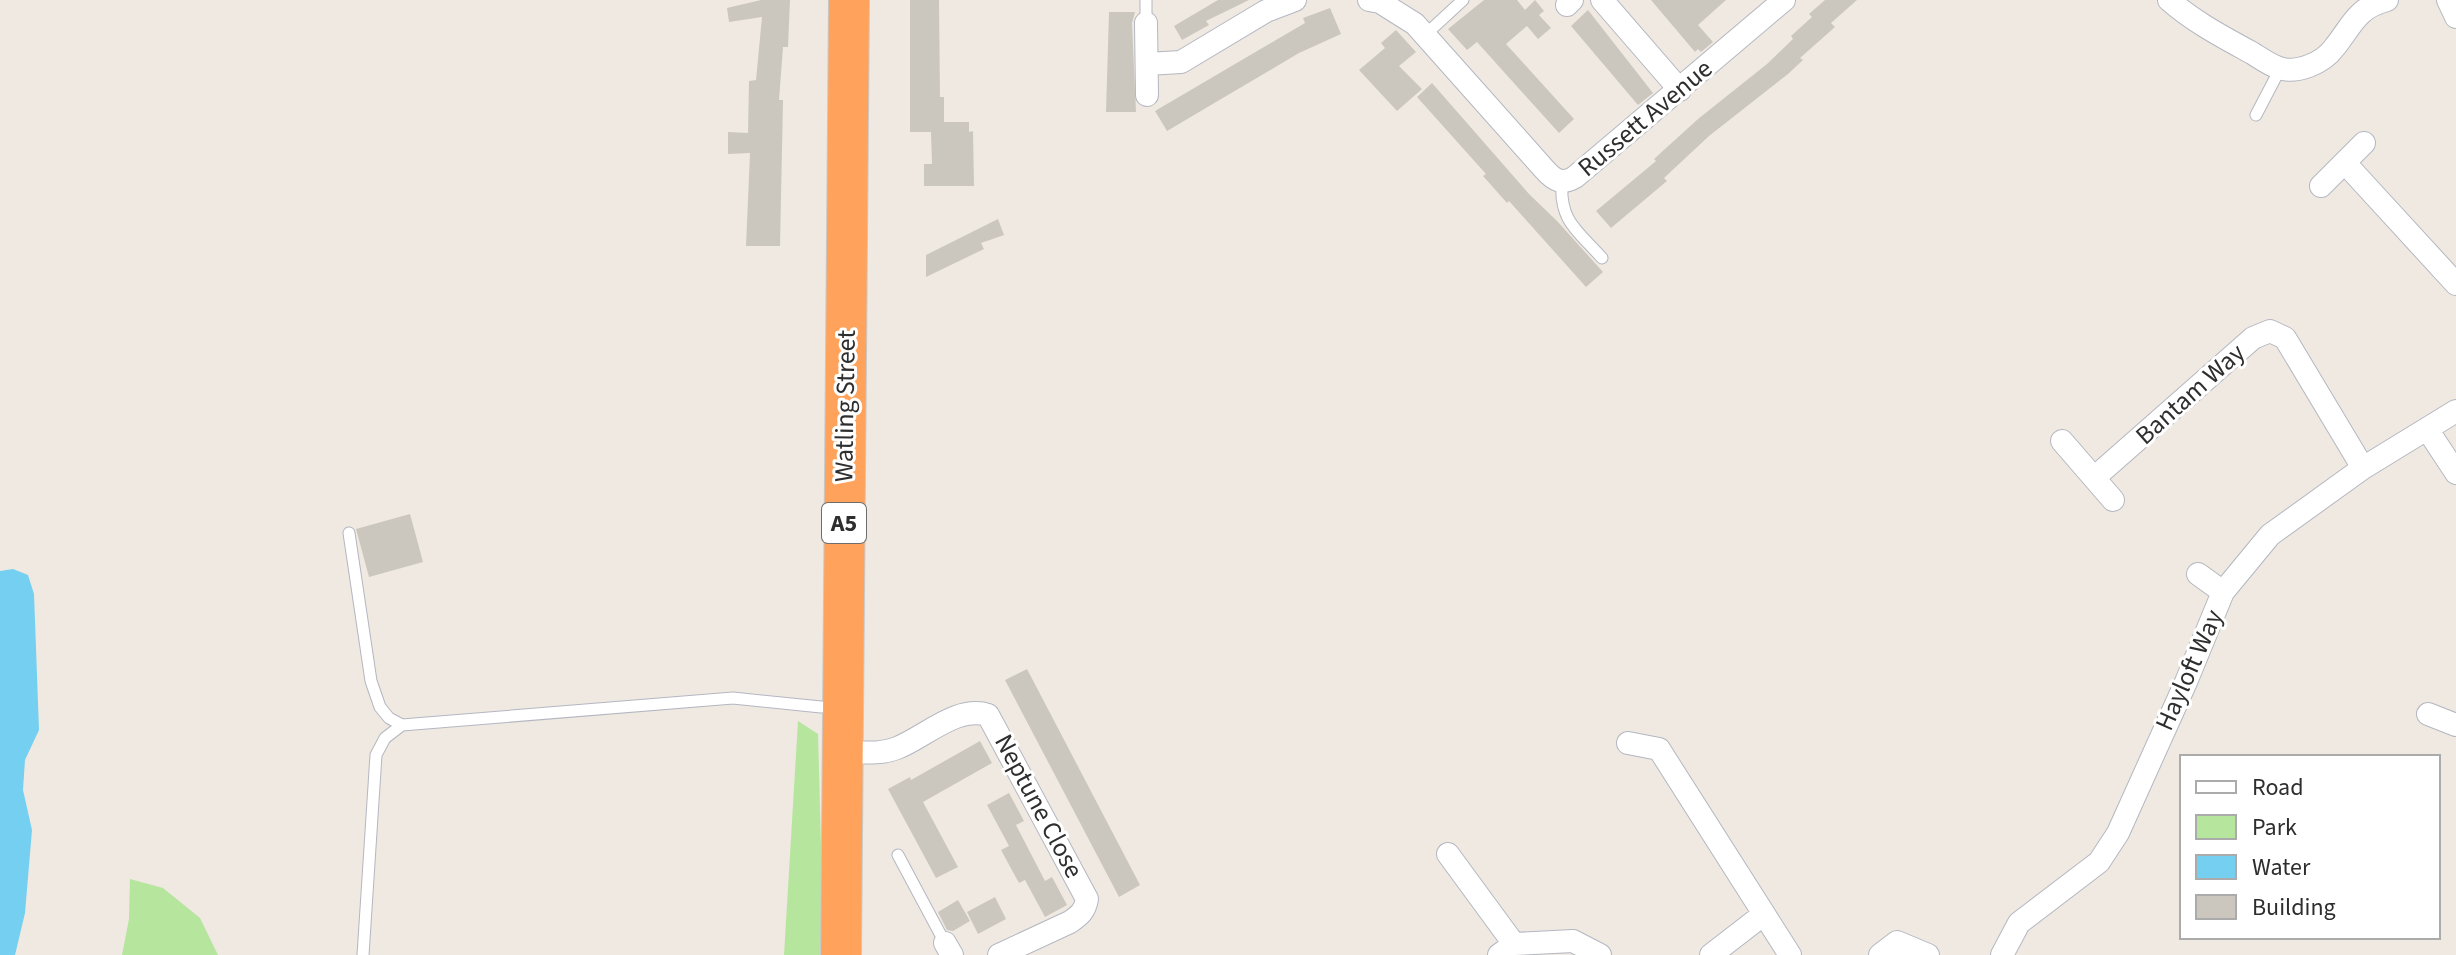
<svg xmlns="http://www.w3.org/2000/svg" width="2456" height="955" font-family="'Source Sans 3',sans-serif">
	<style>
		.green { fill: #b6e59e }
		.water { fill: #75cff0 }
		.building { fill: #cbc7bf }
		.lines { fill: none; stroke-linecap: round; stroke-linejoin: round }
		.lane-casing { stroke: #b4b7c1; stroke-width: 13 }
		.street-casing { stroke: #b4b7c1; stroke-width: 24 }
		.highway-casing { stroke: #c9c9c9; stroke-width: 42 }
		.lane { stroke: #fff; stroke-width: 11 }
		.street { stroke: #fff; stroke-width: 22 }
		.highway { stroke: #ffa35c; stroke-width: 40 }
		.labels { text-anchor: middle; dominant-baseline: central; stroke-width: 6; stroke-linejoin: round; paint-order: stroke }
		.shield { fill: #fff; stroke: #6d6d6d; stroke-width: 2 }
		.shield-label { font-size: 24px; font-weight: bold; fill: #2e2e2e }
		.street-label { font-size: 26px; fill: #2e2e2e; stroke: #fff }
	</style>
	<rect width="100%" height="100%" fill="#efe9e1"/>
	<!-- green -->
	<path class="green" d="M798,721L818,734L824,955H784Z
		M130,879L163,888L200,918L218,955H122L129,919Z"/>
	<!-- water -->
	<path class="water" d="M13,569L28,575L34,594L39,730L25,760L23,790L32,830L25,913L15,955H0V571Z"/>
	<!-- building -->
	<path class="building" d="M761,0H790L788,47H783L779,100H783L780,246H746L750,153L728,154V132L748,133L749,81L756,80L762,17L729,22L727,8Z
		M910,0H939L940,97H944V122H969V132L973,131L974,186H924V164H932L931,132H910Z
		M1218,0H1249L1206,21L1209,25L1182,40L1174,26Z
		M1484,0H1517L1525,10L1535,0L1544,11L1539,15L1551,28L1538,39L1527,26L1506,44L1574,119L1559,133L1477,42L1467,50L1448,29Z
		M1651,0H1726L1698,25L1713,42L1701,52L1698,49L1695,52Z
		M1825,0H1857L1831,23L1835,27L1800,58L1803,60L1788,74L1709,136L1664,178L1667,181L1611,228L1596,211L1656,161L1654,159L1698,119L1767,64L1793,39L1791,36L1812,17L1809,14Z
		M1330,8L1341,34L1299,53L1167,131L1155,111L1305,23L1303,18Z
		M1588,10L1653,93L1638,105L1571,26Z
		M1109,12H1135L1132,23L1136,112H1106Z
		M1396,30L1416,52L1399,66L1422,89L1397,111L1359,70L1385,48L1381,43Z
		M1432,83L1529,194L1557,221L1603,272L1586,287L1509,201L1507,203L1483,176L1486,174L1417,97Z
		M998,219L1004,235L981,243L984,249L926,277V255Z
		M410,514L423,562L369,577L356,529Z
		M1027,669L1140,885L1119,897L1005,680Z
		M980,741L992,763L923,802L958,867L936,878L888,789L910,777L911,780Z
		M1009,793L1024,821L1016,825L1045,881L1052,877L1067,905L1045,917L1025,880L1019,883L1001,850L1009,846L987,805Z
		M995,897L1006,919L978,934L967,912Z
		M958,900L970,921L953,931L947,930L938,912Z"/>
	<g class="lines">
		<defs>
			<path id="lane" d="M1146,0V23
				M1425,35L1463,0
				M2256,115L2280,69
				M1562,181C1559,221 1577,230 1602,258
				M349,533L371,681L380,707L389,718L402,725L733,698L821,707
				M898,855L945,943
				M363,955L376,755L385,738L402,725"/>
			<path id="street" d="M1369,0L1380,2L1415,24L1545,170C1554,180 1562,185 1575,177L1784,0
				M1602,0L1680,90
				M2169,0C2194,22 2223,37 2252,53C2260,58 2270,65 2279,68C2297,74 2323,63 2334,48C2352,26 2356,8 2387,0
				M2448,0L2456,17
				M1567,5L1572,0
				M1146,23L1147,95
				M1147,64L1181,62L1266,11L1295,0
				M2345,163L2456,284
				M2321,186L2364,143
				M2427,429L2456,473
				M2062,441L2113,500
				M2094,478L2253,338L2270,331L2285,338L2363,468
				M2198,574L2223,592
				M2428,714L2456,725
				M1628,743L1659,749L1764,914
				M842,752C860,752 880,755 897,748C925,737 957,705 988,715L1087,899C1085,911 1080,915 1070,922L999,955
				M1448,854L1514,944
				M945,943L952,955
				M1499,955L1514,944L1573,941L1600,955
				M1711,955L1764,914L1790,955
				M1880,955L1897,942L1928,955
				M2002,955L2019,923L2099,862L2118,833L2186,682L2223,592L2270,535L2363,468L2456,411"/>
			<path id="highway" d="M841,955L849,0"/>
		</defs>
		<!-- lane casing -->
		<use href="#lane" class="lane-casing"/>
		<!-- street casing -->
		<use href="#street" class="street-casing"/>
		<!-- highway casing -->
		<use href="#highway" class="highway-casing"/>
		<!-- lane -->
		<use href="#lane" class="lane"/>
		<!-- street -->
		<use href="#street" class="street"/>
		<!-- highway -->
		<use href="#highway" class="highway"/>
	</g>
	<g class="labels">
		<!-- shield labels -->
		<rect class="shield" x="822" y="503" width="44" height="40" rx="6"/>
		<g class="shield-label">
			<text x="844" y="523">A5</text>
		</g>
		<!-- street labels -->
		<g class="street-label">
			<text transform="translate(1645 118) rotate(-40)">Russett Avenue</text>
			<text transform="translate(2190 394) rotate(-42)">Bantam Way</text>
			<text transform="translate(845 406) rotate(-89)">Watling Street</text>
			<text transform="translate(2189 670) rotate(-66)">Hayloft Way</text>
			<text transform="translate(1039 806) rotate(62)">Neptune Close</text>
		</g>
	</g>
	<!-- legend -->
	<rect x="2180" y="755" width="260" height="184" fill="#ffffff" stroke="#ababab" stroke-width="2"/>
	<rect x="2196" y="781" width="40" height="12" fill="#ffffff" stroke="#ababab" stroke-width="2"/>
	<text x="2252" y="795" font-size="24" fill="#2e2e2e">Road</text>
	<rect x="2196" y="815" width="40" height="24" fill="#b6e59e" stroke="#ababab" stroke-width="2"/>
	<text x="2252" y="835" font-size="24" fill="#2e2e2e">Park</text>
	<rect x="2196" y="855" width="40" height="24" fill="#75cff0" stroke="#ababab" stroke-width="2"/>
	<text x="2252" y="875" font-size="24" fill="#2e2e2e">Water</text>
	<rect x="2196" y="895" width="40" height="24" fill="#cbc7bf" stroke="#ababab" stroke-width="2"/>
	<text x="2252" y="915" font-size="24" fill="#2e2e2e">Building</text>
</svg>
